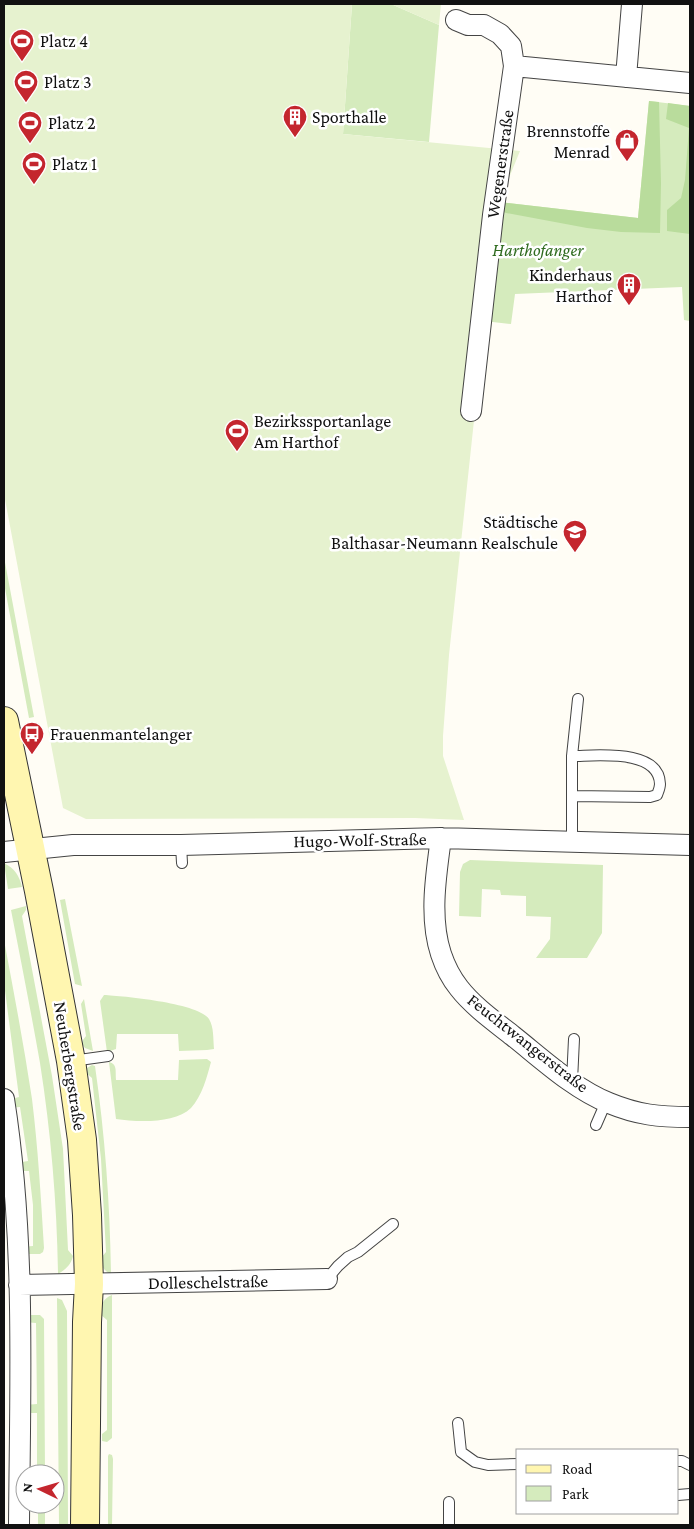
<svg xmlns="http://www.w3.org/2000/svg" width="694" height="1529" font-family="'Crimson Pro',serif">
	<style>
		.green { fill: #d5ebbd }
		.forest { fill: #b9dc9c }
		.pitch { fill: #e6f2cf }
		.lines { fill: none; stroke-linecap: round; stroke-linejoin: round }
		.lane-casing { stroke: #444; stroke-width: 12 }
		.street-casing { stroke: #444; stroke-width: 22 }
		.secondary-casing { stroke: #333; stroke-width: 30 }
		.lane { stroke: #fff; stroke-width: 10 }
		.street { stroke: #fff; stroke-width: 20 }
		.secondary { stroke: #fff6b0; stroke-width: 28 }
		.labels { text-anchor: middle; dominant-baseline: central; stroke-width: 5; stroke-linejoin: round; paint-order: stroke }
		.poi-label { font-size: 18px; fill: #111; stroke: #fff; text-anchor: start }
		.street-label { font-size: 18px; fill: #111; stroke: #fff }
		.park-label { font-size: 18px; font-style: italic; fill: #2f6b1f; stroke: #fff }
	</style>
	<rect width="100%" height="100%" fill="#fffdf5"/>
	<!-- green -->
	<path class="green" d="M352,4H391L439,25L429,142L343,134Z
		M649,101L690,106V321L684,320L682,287L515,294L511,324L484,321L499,202L638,218Z
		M4,557L34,717L29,718L4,583Z
		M470,860L603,865L602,933L587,958H536L550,939L551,917L526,916V896L501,895L500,890L482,889L481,917L459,916L460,872L463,864Z
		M4,863C15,869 19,875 22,887L8,889Z
		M65,899L82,986L75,984L60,900Z
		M26,906V910L22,916L52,1076L63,1149L68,1250L73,1256C71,1265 65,1270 58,1274C57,1204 51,1133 40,1063C31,1012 21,961 11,910Z
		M4,940C14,993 24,1046 32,1099C38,1148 41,1198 44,1248L43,1252L40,1254H23L21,1247L33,1246V1205L29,1171H17L16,1163L28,1161L20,1107L8,1108L7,1100L19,1097L4,983Z
		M104,995C123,996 199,1003 209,1019C214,1027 213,1039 214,1049L207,1050L179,1051L178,1034H117L116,1049L107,1052L100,1001Z
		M84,999L93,1051L85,1048L82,1044L83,1040L86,1036L81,1004Z
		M207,1059L211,1062C207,1077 202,1096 191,1108C175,1124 137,1122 116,1119L109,1062C118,1064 115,1072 116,1080H178L179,1060Z
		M92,1065L95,1066C105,1135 110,1204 111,1274C104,1271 101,1266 101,1258L106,1252L101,1159L92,1078L85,1072L87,1068Z
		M112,1295V1438L107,1442L102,1441V1434L107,1430V1320L101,1315C101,1305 102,1299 112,1295Z
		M57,1298L62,1300L67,1311L68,1525H59Z
		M23,1315H40L44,1319L45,1474H37V1413H25V1405L37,1404L36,1323L23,1322Z
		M109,1454L112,1455L113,1459L112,1525H108V1456Z
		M38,1504H45V1525H38Z"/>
	<!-- forest -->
	<path class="forest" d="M649,101L659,102L661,183L660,233L621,232L587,228L506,213L500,210L499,202L638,218Z
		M668,103L690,106V234L667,231V210L681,198L685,180L689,128L666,119Z"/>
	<!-- pitch -->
	<path class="pitch" d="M4,4H352L343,134L520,151L499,202L475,411L449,655L443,736V756L464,820L415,818L86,819L63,808L4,494Z
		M391,4H441L439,25Z"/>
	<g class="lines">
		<defs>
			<path id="lane" d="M572,796L650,797L657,795C658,792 660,788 660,784C659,748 596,756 572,756
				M572,841V756L578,699
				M181,845L182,863
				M72,1061L108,1056
				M572,1081L574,1039
				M596,1125L606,1102
				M327,1279L338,1266L348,1257L358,1252L393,1224
				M458,1423L461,1452L475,1462L488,1465L518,1464
				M678,1461H682L690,1465
				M678,1495L690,1494
				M449,1502V1525"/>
			<path id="street" d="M456,20L468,25H484L500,34L511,46L514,66L493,215L471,411
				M514,66L690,83
				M626,77L632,4
				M441,838C436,875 429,918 441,954C445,966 451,978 459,988C473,1006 494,1021 513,1036C542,1059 574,1089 609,1103C638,1115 659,1117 690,1117
				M4,852L73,845H181L441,838L690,845
				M4,1099C26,1239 20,1383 19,1525
				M19,1285L327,1279"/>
			<path id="secondary" d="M4,721L39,891L71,1061L82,1140L87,1215L89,1284L87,1322L85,1525"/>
		</defs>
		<!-- lane casing -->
		<use href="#lane" class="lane-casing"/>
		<!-- street casing -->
		<use href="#street" class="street-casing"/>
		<!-- secondary casing -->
		<use href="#secondary" class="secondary-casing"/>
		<!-- lane -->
		<use href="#lane" class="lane"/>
		<!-- street -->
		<use href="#street" class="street"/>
		<!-- secondary -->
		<use href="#secondary" class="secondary"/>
	</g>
	<!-- icons -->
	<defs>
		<symbol id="stadium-pin" viewBox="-11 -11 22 30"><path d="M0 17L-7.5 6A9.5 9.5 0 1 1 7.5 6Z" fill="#c4262e" stroke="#fff"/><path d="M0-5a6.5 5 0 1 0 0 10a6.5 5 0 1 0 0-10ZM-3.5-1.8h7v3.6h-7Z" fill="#fff"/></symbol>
		<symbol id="building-pin" viewBox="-11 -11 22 30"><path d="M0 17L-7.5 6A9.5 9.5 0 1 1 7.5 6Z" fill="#c4262e" stroke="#fff"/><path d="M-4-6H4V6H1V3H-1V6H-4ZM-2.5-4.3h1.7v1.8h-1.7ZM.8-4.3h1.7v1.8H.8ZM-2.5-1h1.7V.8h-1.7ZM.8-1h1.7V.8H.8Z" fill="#fff"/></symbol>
		<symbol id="shop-pin" viewBox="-11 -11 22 30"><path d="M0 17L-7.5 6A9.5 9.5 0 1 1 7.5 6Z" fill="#c4262e" stroke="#fff"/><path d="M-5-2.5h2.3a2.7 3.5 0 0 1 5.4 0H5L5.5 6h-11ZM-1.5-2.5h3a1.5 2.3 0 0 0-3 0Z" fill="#fff"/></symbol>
		<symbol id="school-pin" viewBox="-11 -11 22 30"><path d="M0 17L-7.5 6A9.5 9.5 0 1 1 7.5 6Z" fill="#c4262e" stroke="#fff"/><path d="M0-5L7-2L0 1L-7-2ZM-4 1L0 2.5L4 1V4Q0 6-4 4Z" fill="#fff"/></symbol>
		<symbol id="bus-pin" viewBox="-11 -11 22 30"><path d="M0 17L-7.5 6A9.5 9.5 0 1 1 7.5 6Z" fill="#c4262e" stroke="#fff"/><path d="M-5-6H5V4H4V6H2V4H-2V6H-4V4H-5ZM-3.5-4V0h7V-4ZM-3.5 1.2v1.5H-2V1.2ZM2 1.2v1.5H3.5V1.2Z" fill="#fff"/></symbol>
	</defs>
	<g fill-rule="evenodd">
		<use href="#stadium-pin" x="8" y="27" width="28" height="38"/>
		<use href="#stadium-pin" x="12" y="68" width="28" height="38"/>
		<use href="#building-pin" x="281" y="103" width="28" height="38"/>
		<use href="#stadium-pin" x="16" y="109" width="28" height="38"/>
		<use href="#shop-pin" x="613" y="127" width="28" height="38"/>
		<use href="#stadium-pin" x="20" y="150" width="28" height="38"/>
		<use href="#building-pin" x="615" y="271" width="28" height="38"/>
		<use href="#stadium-pin" x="223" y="417" width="28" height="38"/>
		<use href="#school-pin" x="561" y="518" width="28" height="38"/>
		<use href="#bus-pin" x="18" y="720" width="28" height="38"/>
	</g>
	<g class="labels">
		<!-- poi labels -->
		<g class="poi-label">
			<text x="40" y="41">Platz 4</text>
			<text x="44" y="82">Platz 3</text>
			<text x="312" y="117">Sporthalle</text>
			<text x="48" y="123">Platz 2</text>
			<text x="610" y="131" text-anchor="end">Brennstoffe<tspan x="610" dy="21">Menrad</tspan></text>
			<text x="52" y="164">Platz 1</text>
			<text x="612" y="275" text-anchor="end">Kinderhaus<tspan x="612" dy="21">Harthof</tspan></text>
			<text x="254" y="421">Bezirkssportanlage<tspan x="254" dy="21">Am Harthof</tspan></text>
			<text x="558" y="522" text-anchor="end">Städtische<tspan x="558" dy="21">Balthasar-Neumann Realschule</tspan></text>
			<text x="50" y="734">Frauenmantelanger</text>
		</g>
		<!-- street labels -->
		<g class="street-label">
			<text transform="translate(500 164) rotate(-82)">Wegenerstraße</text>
			<text transform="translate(360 840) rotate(-1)">Hugo-Wolf-Straße</text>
			<text transform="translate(528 1043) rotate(38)">Feuchtwangerstraße</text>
			<text transform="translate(70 1066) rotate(81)">Neuherbergstraße</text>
			<text transform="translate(208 1282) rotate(-1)">Dolleschelstraße</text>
		</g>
		<!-- park labels -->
		<g class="park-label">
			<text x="538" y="250">Harthofanger</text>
		</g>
	</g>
	<!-- border -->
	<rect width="694" height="1529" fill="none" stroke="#111111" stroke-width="10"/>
	<!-- legend -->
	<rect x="516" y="1449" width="162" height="65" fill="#ffffff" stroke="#a0a0a0"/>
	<rect x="526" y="1465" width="25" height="8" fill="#fff6b0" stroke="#a0a0a0"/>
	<text x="562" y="1474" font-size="15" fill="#111111">Road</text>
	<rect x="526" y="1486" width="25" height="15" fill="#d5ebbd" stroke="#a0a0a0"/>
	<text x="562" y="1499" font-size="15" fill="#111111">Park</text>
	<!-- north arrow -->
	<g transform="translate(40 1489) rotate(275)"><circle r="24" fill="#ffffff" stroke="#a0a0a0"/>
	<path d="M0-4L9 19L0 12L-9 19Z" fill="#c4262e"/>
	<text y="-8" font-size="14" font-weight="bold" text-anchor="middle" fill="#111111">N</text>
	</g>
</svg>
